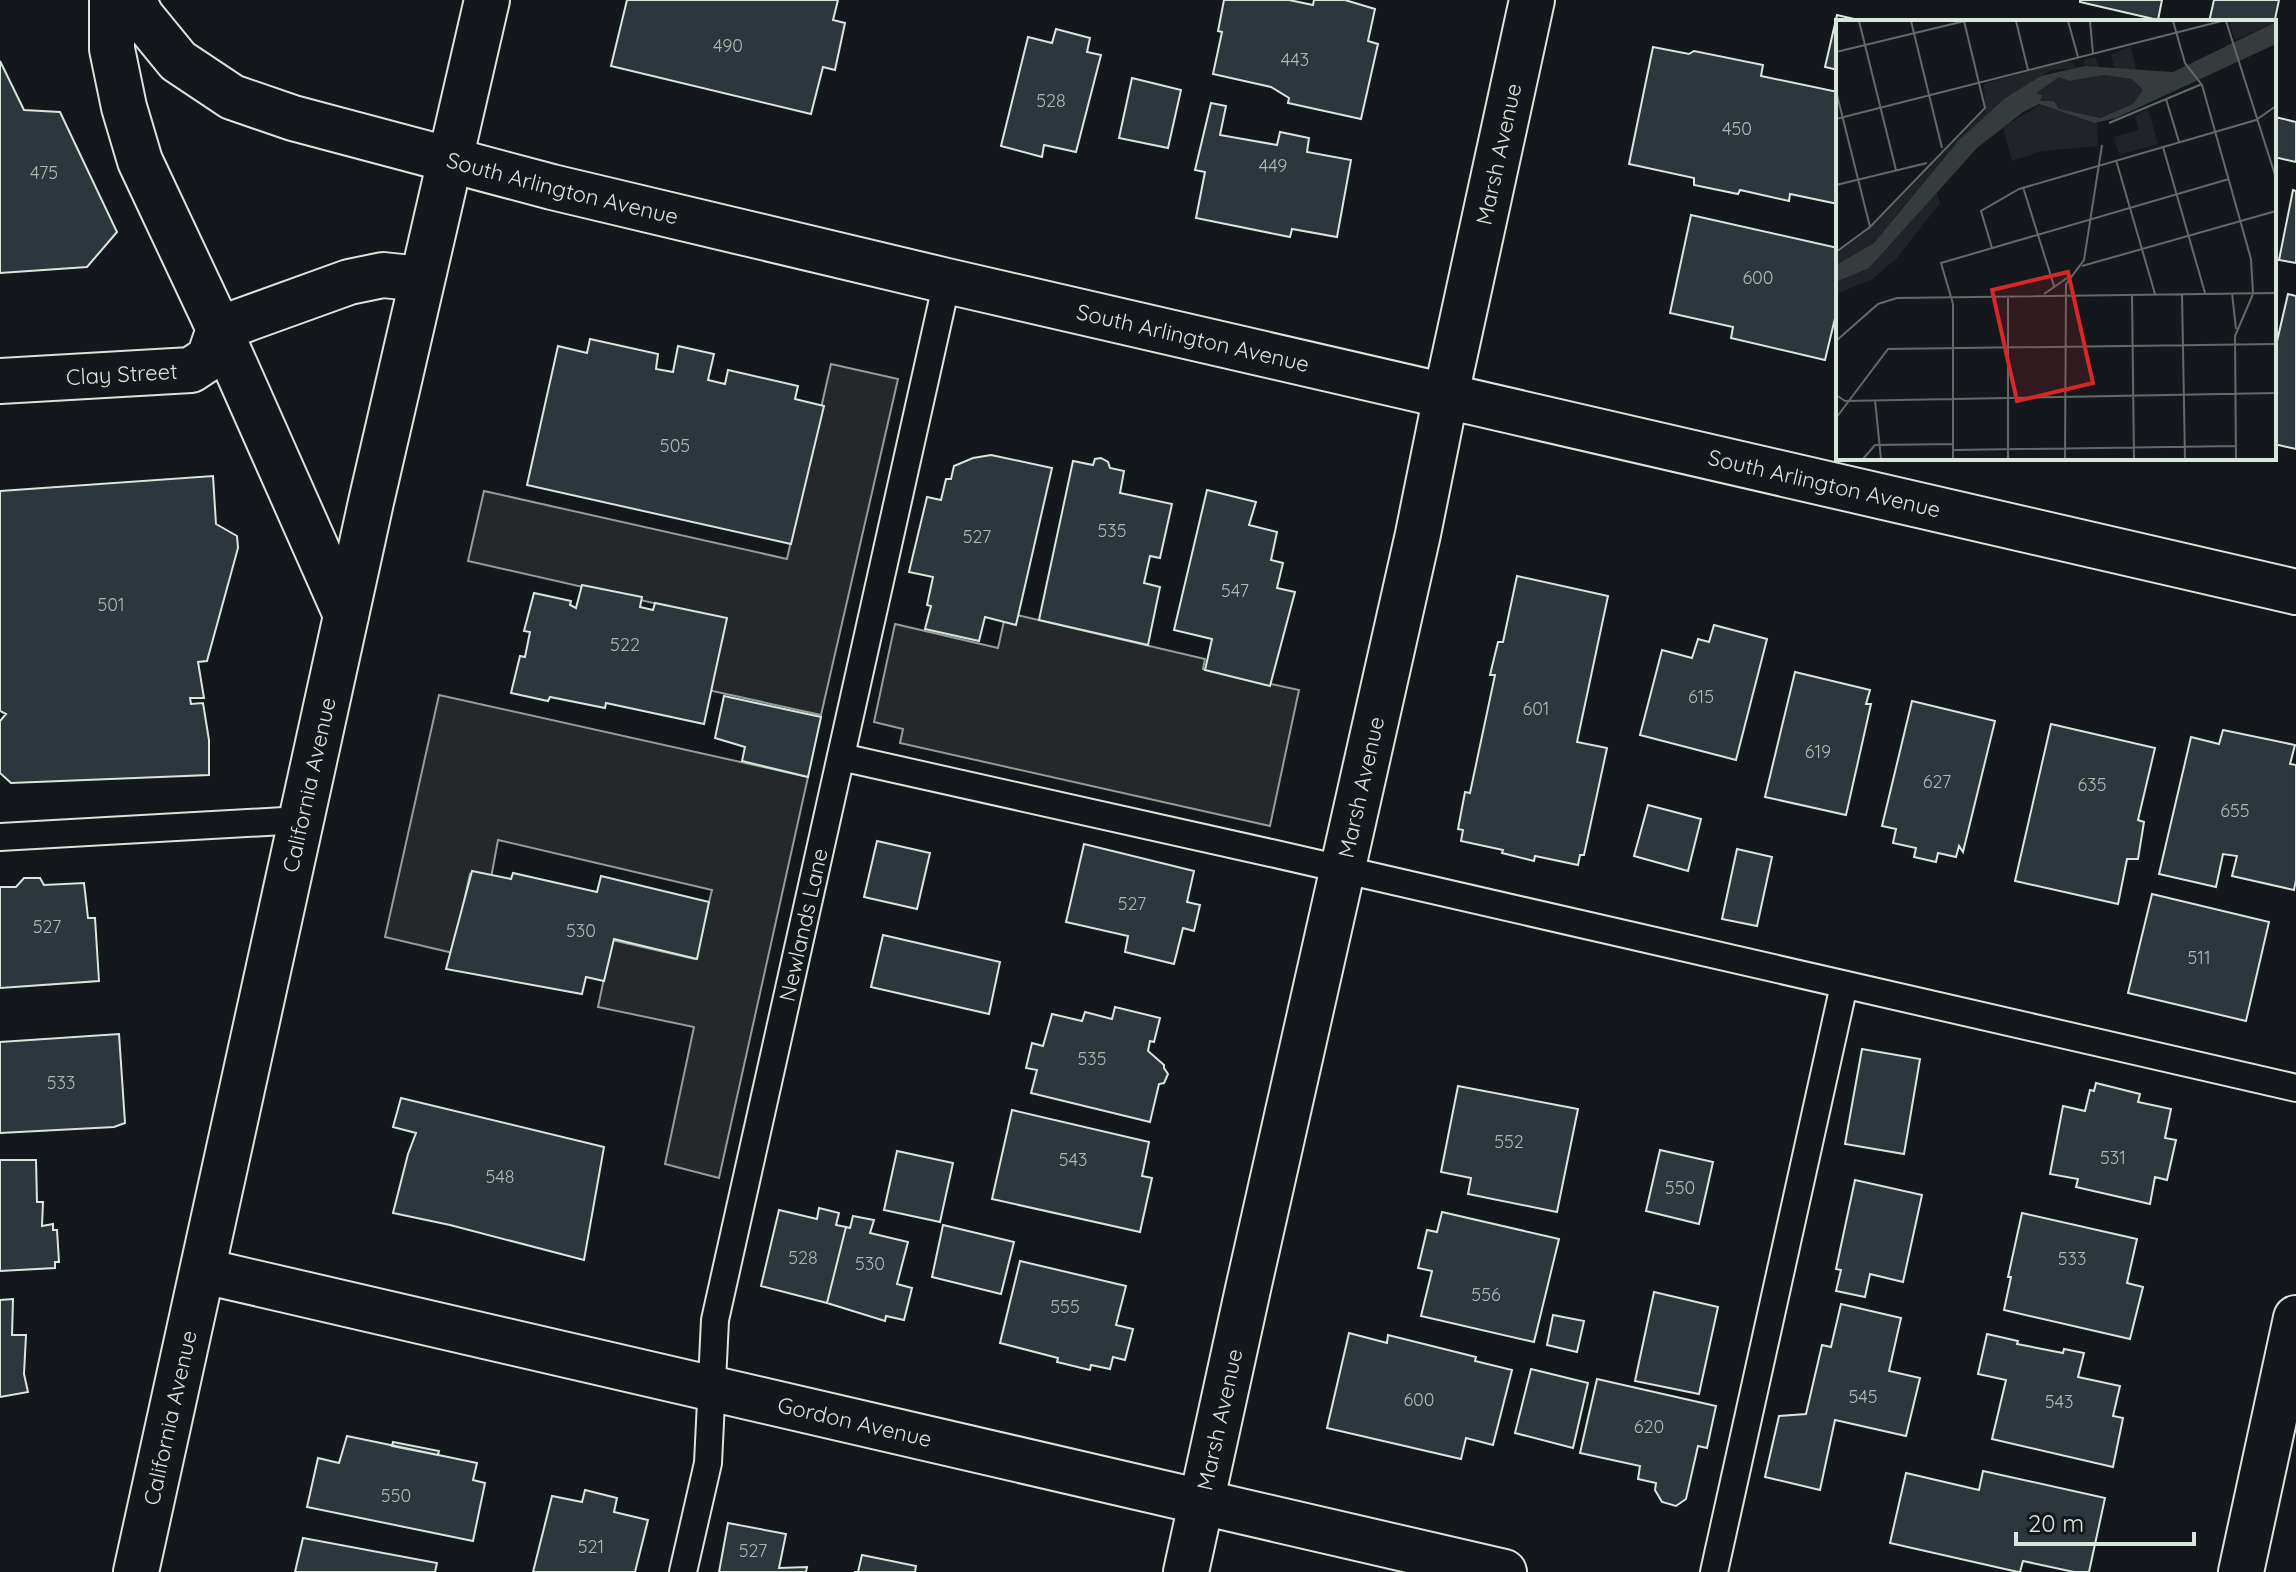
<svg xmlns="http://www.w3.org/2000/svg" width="2296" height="1572" font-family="Quicksand,sans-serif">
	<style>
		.parking { fill: #24282b; stroke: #939e99; stroke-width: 2 }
		.building { fill: #2c363c; stroke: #d8e6dc; stroke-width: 2 }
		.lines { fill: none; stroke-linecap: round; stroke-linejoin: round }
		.service-casing { stroke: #d8e6dc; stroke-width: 30 }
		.minor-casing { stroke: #d8e6dc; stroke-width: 48 }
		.secondary-casing { stroke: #d8e6dc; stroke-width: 48 }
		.service { stroke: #14181c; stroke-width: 26 }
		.minor { stroke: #14181c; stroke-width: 44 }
		.secondary { stroke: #14181c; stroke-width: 44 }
		.labels { text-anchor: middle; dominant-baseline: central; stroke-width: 6; stroke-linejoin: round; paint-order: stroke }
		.number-label { font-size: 18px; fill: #adbab4 }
		.street-label { font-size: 22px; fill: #d8e6dc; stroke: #14181c }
		.inset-road { fill: none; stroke: #626a69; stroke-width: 2 }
		.view { fill: #d62828; fill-opacity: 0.15; stroke: #d62828; stroke-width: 4 }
		.inset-edge { fill: none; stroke: #d8e6dc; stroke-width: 4 }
	</style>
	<rect width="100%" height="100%" fill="#14181c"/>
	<!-- parking -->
	<path class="parking" d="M831,364L898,379L821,715L708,690L724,619L468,561L484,491L787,559Z
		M1017,615L1205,659L1203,669L1299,690L1270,826L900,743L903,729L874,722L895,624L998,648L1004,621Z
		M439,695L808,777L719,1178L665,1164L694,1027L598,1007L612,940L695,959L712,890L498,840L491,878L470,874L453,953L385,937Z"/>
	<!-- building -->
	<path class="building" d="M627,0H838L833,20L845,23L835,70L823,67L811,114L611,66Z
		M1224,0H1289L1313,5L1314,0H1345L1375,9L1368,41L1378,44L1361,119L1288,103L1289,98L1271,87L1213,74L1222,32L1218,31Z
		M2080,0H2162L2158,20L2080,2Z
		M2214,0H2279L2274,24V22H2209Z
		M1837,15L1867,22H1838V70L1825,67Z
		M1056,29L1090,38L1087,52L1101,55L1076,152L1044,145L1042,157L1001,146L1028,37L1052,43Z
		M1653,47L1689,54L1694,51L1763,65L1761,76L1838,92V204L1790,194L1789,201L1740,190L1738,194L1694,185V178L1629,164Z
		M0,61L24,110L60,112L117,232L87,267L0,273Z
		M1132,78L1181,90L1168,148L1119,138Z
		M1211,103L1226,106L1220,135L1277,145L1280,132L1309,138L1307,152L1351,160L1337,237L1292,229L1290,237L1196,218L1205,172L1195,170Z
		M2275,117L2296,122V162L2274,157Z
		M2293,190L2296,191V263L2279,260Z
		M1691,215L1838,248V306L1825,360L1731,338L1733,327L1670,313Z
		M2288,294L2296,296V449L2274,444V354Z
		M590,339L658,354L656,369L673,372L678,346L714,354L708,380L725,384L728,370L798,386L795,399L824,406L791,544L527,485L558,346L587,353Z
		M991,455L1052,468L1016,625L985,617L979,641L925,629L931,606L927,605L933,577L909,572L927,497L941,500L946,479H951L954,466L973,458Z
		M1101,458L1108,462L1110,468L1124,471L1120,493L1172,504L1160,558L1150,556L1144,583L1160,587L1148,645L1039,620L1073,461L1093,465L1095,459Z
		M213,476L216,524L237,536L238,548L207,661L198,662L204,698H190L191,704L203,703L209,740V775L11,783L0,773V721L6,714L0,711V491Z
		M1207,490L1256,502L1249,525L1277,532L1271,560L1283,563L1277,588L1295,592L1270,686L1205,670L1212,639L1174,630Z
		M1517,576L1608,596L1577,742L1607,748L1584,855H1580L1578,865L1535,856L1534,861L1502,853L1503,850L1461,841L1463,830L1458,829L1465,792L1470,793L1495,675H1490L1498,642H1503Z
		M582,585L642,597L640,607L653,610L655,603L727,618L704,724L606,703L605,708L550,697L548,701L511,693L520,656L525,657L530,632L524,631L534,593L571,601L570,605L576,608Z
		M1714,625L1767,639L1736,760L1640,735L1662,650L1692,658L1698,639L1709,642Z
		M1795,672L1870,690L1866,704H1871L1846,815L1765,797Z
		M724,696L821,717L808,777L742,761L745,747L715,738Z
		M1912,701L1995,721L1963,852L1959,846L1956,857L1938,853L1936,862L1914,857L1916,848L1893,843L1896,829L1882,826Z
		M2051,724L2155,748L2138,820L2144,822L2138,859H2127L2118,904L2015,881Z
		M2223,730L2295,745L2290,764L2296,765V880L2294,890L2232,876L2237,856L2223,854L2216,887L2159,874L2191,737L2219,744Z
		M1648,805L1701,819L1688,871L1634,856Z
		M877,841L930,853L917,909L864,897Z
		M1084,844L1194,871L1187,902L1200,905L1194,931L1183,928L1174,964L1125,952L1128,936L1066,922Z
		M1737,849L1772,857L1757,926L1722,919Z
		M472,871L511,879L513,873L597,892L601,876L709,902L697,959L614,939L604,981L586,977L582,994L446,969Z
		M24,878H40L44,885L84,883L88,918H95L99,981L0,988V887H16Z
		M2152,894L2269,922L2246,1021L2128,993Z
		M883,935L1000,962L989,1014L871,987Z
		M1115,1007L1160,1018L1154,1042L1150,1041L1148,1051L1164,1065V1068L1168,1074L1164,1083L1159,1084L1150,1122L1031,1093L1037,1070L1026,1068L1032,1043L1043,1046L1052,1014L1082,1021L1085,1012L1112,1019Z
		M119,1034L125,1123L114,1127L0,1133V1042Z
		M1862,1049L1920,1059L1904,1154L1845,1144Z
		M2096,1083L2140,1094L2138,1102L2171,1109L2165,1138L2176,1140L2167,1180L2155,1177L2150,1204L2076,1187L2078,1179L2050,1174L2063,1106L2085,1111L2090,1090L2094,1091Z
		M1458,1086L1578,1109L1557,1212L1468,1194L1471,1178L1441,1172Z
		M401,1098L604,1147L584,1260L450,1225L393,1213L408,1154L416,1133L393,1127Z
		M1012,1110L1149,1142L1142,1176L1152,1178L1140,1232L992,1199Z
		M1660,1150L1713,1162L1699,1224L1646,1211Z
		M897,1151L953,1163L940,1222L884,1210Z
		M0,1160H36L37,1202H43L42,1226L53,1224V1230H57L59,1262H55V1268L0,1271Z
		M1855,1180L1922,1195L1903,1282L1870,1274L1865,1297L1836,1291L1841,1270L1836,1269Z
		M819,1208L839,1213L836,1225L846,1227L827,1303L761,1286L779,1210L817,1219Z
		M1442,1212L1559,1239L1534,1342L1421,1316L1432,1271L1418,1268L1427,1230L1437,1232Z
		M2022,1213L2137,1239L2127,1283L2143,1287L2130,1339L2004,1310L2011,1277H2008Z
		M853,1216L874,1220L870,1233L908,1242L897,1284L912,1288L904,1320L886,1316L885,1321L827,1303L846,1227L850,1228Z
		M943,1225L1014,1242L1001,1294L932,1277Z
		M1020,1261L1126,1286L1116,1325L1133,1329L1125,1360L1113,1357L1110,1369L1091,1365L1090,1370L1057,1362L1058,1358L1000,1343Z
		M1654,1292L1718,1307L1699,1394L1635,1381Z
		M13,1299L12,1335H26L24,1374L28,1392L0,1397V1300Z
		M1841,1304L1901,1318L1889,1371L1920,1378L1906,1436L1835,1420L1820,1490L1765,1477L1779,1416L1806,1414L1822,1345L1831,1347Z
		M1553,1315L1584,1321L1577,1352L1547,1345Z
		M1349,1333L1387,1343L1388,1335L1476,1357L1475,1361L1512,1370L1493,1445L1466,1438L1461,1459L1327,1428Z
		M1987,1334L2018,1341L2017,1344L2063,1353L2064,1349L2084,1353L2078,1377L2120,1386L2113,1416L2123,1418L2113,1467L1992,1439L2006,1380L1978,1374Z
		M1531,1369L1588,1383L1573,1448L1515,1433Z
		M1597,1379L1716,1406L1707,1448L1698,1446L1686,1499L1676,1506L1662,1502L1655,1490L1656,1483L1638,1479L1640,1466L1580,1453Z
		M347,1436L477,1463L473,1480L485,1483L473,1541L307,1507L318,1458L339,1463Z
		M393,1442L439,1451L438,1455L392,1446Z
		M1983,1471L2105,1498L2089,1572H2074L2023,1561L2020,1572H2018L1890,1543L1906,1473L1979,1490Z
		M585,1490L617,1498L614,1512L648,1520L635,1572H533L552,1496L582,1502Z
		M728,1523L786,1534L779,1568L807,1567L806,1572H719Z
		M303,1538L437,1563L435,1572H295Z
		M862,1555L916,1566L915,1572H854H858Z"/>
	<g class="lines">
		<defs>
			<g id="service">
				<path d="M841,757L1271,853L2296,1088"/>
				<path d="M0,837L301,820"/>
				<path id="s1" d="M683,1572L708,1463L715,1320L947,281"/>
				<path d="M1714,1572L1844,985"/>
			</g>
			<g id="minor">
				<path id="s2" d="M0,381L191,370L209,358L219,329"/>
				<path id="s3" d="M204,1271L1504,1572"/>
				<path id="s4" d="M1186,1572L1248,1289L1418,534L1446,395L1532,0"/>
				<path d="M2241,1572L2296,1318"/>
			</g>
			<g id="secondary">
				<path d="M112,0V49L124,107L140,161L219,329L346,615"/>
				<path id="s5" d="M133,0L142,17L178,61L232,97L293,118L552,187L947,281L2296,592"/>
				<path d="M219,329L349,282L383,275L422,279"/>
				<path id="s6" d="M136,1572L371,502L487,0"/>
			</g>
		</defs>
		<!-- service casing -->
		<use href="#service" class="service-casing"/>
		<!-- minor casing -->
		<use href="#minor" class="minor-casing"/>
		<!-- secondary casing -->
		<use href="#secondary" class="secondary-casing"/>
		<!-- service -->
		<use href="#service" class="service"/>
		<!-- minor -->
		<use href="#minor" class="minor"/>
		<!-- secondary -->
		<use href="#secondary" class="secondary"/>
	</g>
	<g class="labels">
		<!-- number labels -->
		<g class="number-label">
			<text x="728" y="45">490</text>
			<text x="1295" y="59">443</text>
			<text x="1051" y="100">528</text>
			<text x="1737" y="128">450</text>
			<text x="1273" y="165">449</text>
			<text x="44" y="172">475</text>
			<text x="1758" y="277">600</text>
			<text x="675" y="445">505</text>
			<text x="1112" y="530">535</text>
			<text x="977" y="536">527</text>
			<text x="1235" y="590">547</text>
			<text x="111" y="604">501</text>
			<text x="625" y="644">522</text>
			<text x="1701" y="696">615</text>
			<text x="1536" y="708">601</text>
			<text x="1818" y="751">619</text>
			<text x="1937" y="781">627</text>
			<text x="2092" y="784">635</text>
			<text x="2235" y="810">655</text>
			<text x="1132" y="903">527</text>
			<text x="47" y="926">527</text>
			<text x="581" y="930">530</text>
			<text x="2199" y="957">511</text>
			<text x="1092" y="1058">535</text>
			<text x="61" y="1082">533</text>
			<text x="1509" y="1141">552</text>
			<text x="2113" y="1157">531</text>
			<text x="1073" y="1159">543</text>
			<text x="500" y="1176">548</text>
			<text x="1680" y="1187">550</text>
			<text x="803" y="1257">528</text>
			<text x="2072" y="1258">533</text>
			<text x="870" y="1263">530</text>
			<text x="1486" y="1294">556</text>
			<text x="1065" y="1306">555</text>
			<text x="1863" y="1396">545</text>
			<text x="1419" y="1399">600</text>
			<text x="2059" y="1401">543</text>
			<text x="1649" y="1426">620</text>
			<text x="396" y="1495">550</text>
			<text x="591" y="1546">521</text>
			<text x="753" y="1550">527</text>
		</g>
		<!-- street labels -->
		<g class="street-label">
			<text stroke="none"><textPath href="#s4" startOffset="1452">Marsh Avenue</textPath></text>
			<text stroke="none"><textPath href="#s5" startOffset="484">South Arlington Avenue</textPath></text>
			<text stroke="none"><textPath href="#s5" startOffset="1132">South Arlington Avenue</textPath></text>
			<text stroke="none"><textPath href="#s2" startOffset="122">Clay Street</textPath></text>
			<text stroke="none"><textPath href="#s5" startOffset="1780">South Arlington Avenue</textPath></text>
			<text stroke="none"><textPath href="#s6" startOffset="806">California Avenue</textPath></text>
			<text stroke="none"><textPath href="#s4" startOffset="804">Marsh Avenue</textPath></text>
			<text stroke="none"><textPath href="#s1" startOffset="660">Newlands Lane</textPath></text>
			<text stroke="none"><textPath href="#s6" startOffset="158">California Avenue</textPath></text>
			<text stroke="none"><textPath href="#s4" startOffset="156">Marsh Avenue</textPath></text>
			<text stroke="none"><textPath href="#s3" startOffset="668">Gordon Avenue</textPath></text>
		</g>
	</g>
	<!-- overview -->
	<g transform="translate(1836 20)">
		<rect width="440" height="440" fill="#14181c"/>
		<path d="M393,1H440V2L399,20ZM295,26L300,50L249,46L248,40L259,37L263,47L278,48L275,35ZM223,43L235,42L240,48L215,50L169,78L117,126L38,223L0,245V234L39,204L149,91L148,64ZM268,55L297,59L307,70L297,84L264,98L224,90L218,81H204L206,75L200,72L223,57L233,61ZM204,85L261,103L262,126L206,131L176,141L167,107ZM312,89L322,124L283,135L278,117L303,110L299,96ZM100,171L104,183L61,238L35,260L0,274V262L33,248Z" fill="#202428"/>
		<path d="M440,2V24L280,98L259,103L203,84L187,92L141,128L33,248L0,262V245L38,223L122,121L169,78L205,56L249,46L337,52ZM268,55L296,59L307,70L297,84L264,98L223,89L218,81H204L206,75L200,73L223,57L233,61Z" fill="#363b3e" fill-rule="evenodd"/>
		<path class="inset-road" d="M23,1L60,150M75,1L106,128M180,1L192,50M232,1L242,37M254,1L257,34M337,1L349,43L366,65L415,239L417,273M390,1L440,158M0,32L129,1M0,71L34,207M330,79L343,122M0,99L386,1M273,103L366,64M327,127L369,273M280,140L319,274M0,165L91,143M187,167L218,266M156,228L145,191L183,169L420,100L440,86M0,232L34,207L149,88L128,1M246,246L440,191M396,273L400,309M208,274L231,258M346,274L349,439M296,275L298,439M0,321L42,284L61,278L440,273M0,375L9,381L440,373M39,380L45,439M0,398L52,329L440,324M118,430L399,426M27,439L39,425L117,424M117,439V284L105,243L393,159M172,439V278M229,439L230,264L248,240L266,125M400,439L399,316L417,274"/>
		<path class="view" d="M232,252L257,363L181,381L156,270Z"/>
		<rect width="440" height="440" class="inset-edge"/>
	</g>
	<!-- scale -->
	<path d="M2016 1532v12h178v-12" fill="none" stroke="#d8e6dc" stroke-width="4"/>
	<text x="2028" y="1532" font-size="24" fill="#d8e6dc" stroke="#14181c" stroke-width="6" paint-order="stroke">20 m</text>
</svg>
